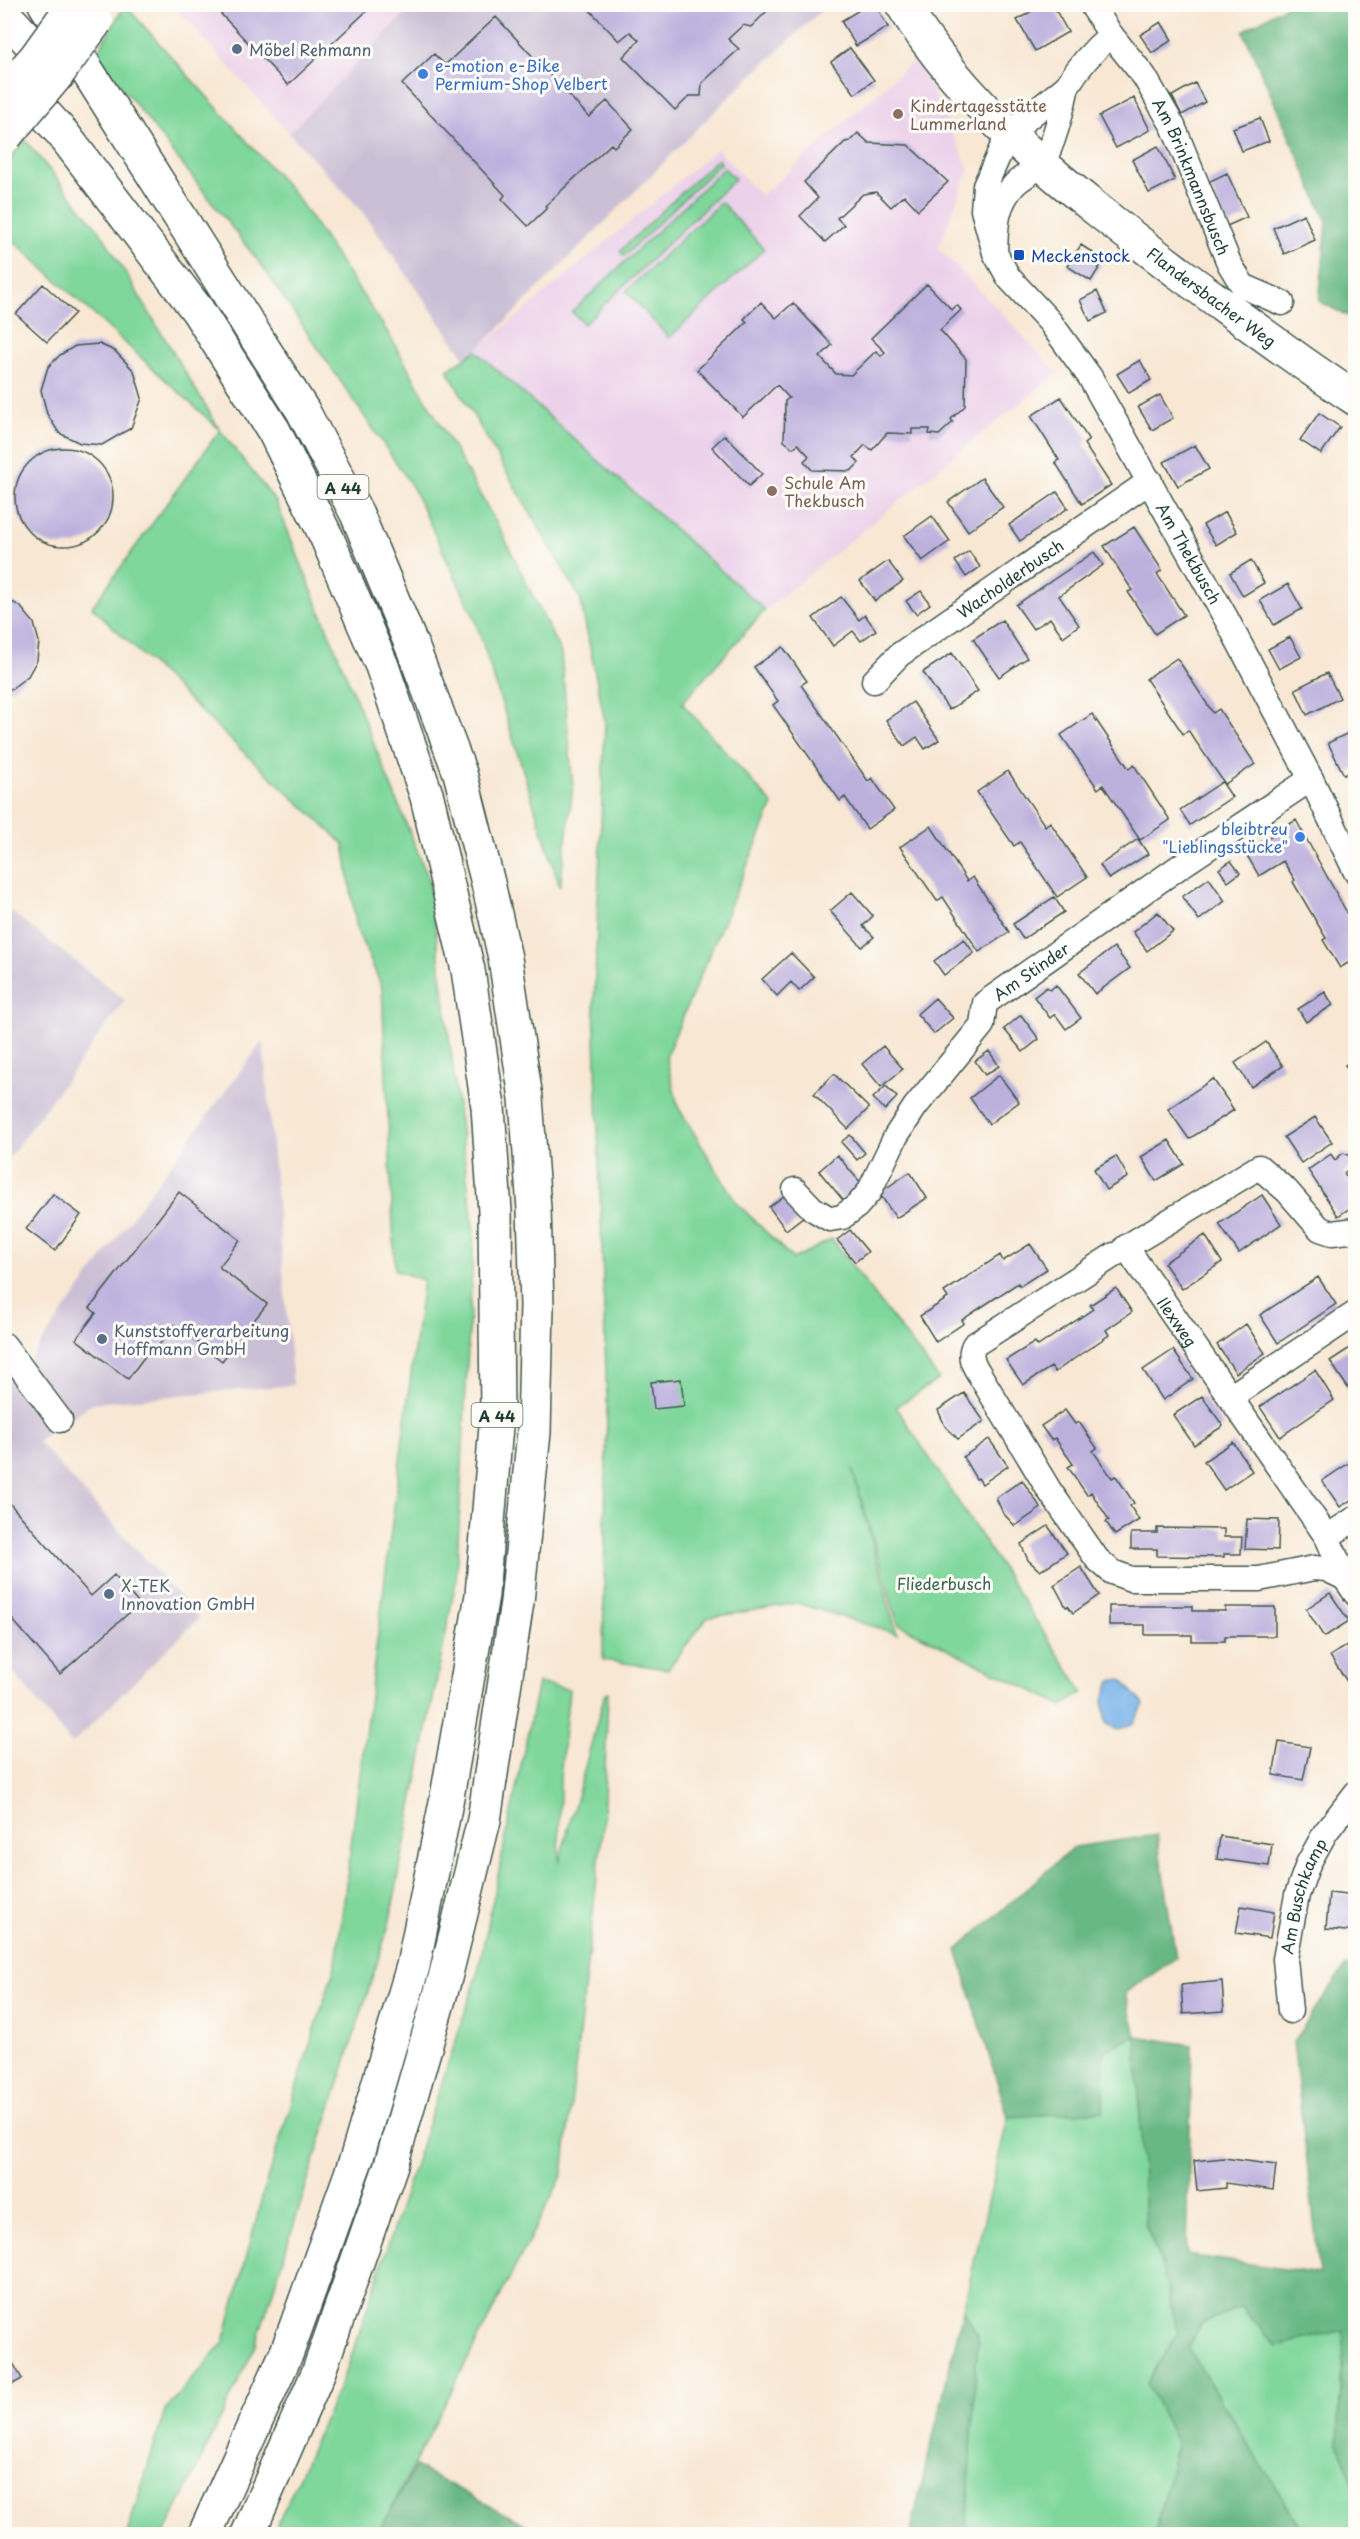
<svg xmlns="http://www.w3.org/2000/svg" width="1360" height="2539" font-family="'Playpen Sans',sans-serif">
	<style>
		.built { fill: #ecd1ea }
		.industrial { fill: #cbbfd5 }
		.green { fill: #7fd79b; stroke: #4f8a68; stroke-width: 1.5 }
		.forest { fill: #67b883; stroke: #437a5c; stroke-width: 1.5 }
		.water { fill: #77b4e9; stroke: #4b788e; stroke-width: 1.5 }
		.building { fill: #bcb0dd }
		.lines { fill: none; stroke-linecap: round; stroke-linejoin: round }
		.minor-casing { stroke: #40564c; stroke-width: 27 }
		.secondary-casing { stroke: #40564c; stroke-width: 36 }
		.motorway-casing { stroke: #40564c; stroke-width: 36 }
		.minor { stroke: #fff; stroke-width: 24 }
		.secondary { stroke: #fff; stroke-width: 33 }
		.motorway { stroke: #fff; stroke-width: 33 }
		.secondary-bridge-casing { stroke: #40564c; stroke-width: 36; stroke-linecap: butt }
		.secondary-bridge { stroke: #fff; stroke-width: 33 }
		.service-dot { fill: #5c6f8a; stroke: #fdfcf7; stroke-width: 2 }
		.shop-dot { fill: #3f7fe0; stroke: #fdfcf7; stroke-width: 2 }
		.education-dot { fill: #8d6e63; stroke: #fdfcf7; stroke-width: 2 }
		.transit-dot { fill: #1a4fb4; stroke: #fdfcf7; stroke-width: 2 }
		.labels { text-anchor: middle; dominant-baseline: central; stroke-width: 6; stroke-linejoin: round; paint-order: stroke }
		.shield { fill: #fdfcf7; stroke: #62766e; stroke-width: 1.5 }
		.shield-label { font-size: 15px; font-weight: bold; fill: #1f3d34 }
		.service-label { font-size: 16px; fill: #4e5e75; stroke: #fdfcf7; text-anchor: start }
		.shop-label { font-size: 16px; fill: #366cbe; stroke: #fdfcf7; text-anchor: start }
		.education-label { font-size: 16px; fill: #785e54; stroke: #fdfcf7; text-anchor: start }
		.street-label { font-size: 16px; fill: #1f3d34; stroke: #fdfcf7 }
		.transit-label { font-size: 16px; fill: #164399; stroke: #fdfcf7; text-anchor: start }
		.park-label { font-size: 16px; fill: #37644e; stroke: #fdfcf7 }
	</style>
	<rect width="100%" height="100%" fill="#fdfcf7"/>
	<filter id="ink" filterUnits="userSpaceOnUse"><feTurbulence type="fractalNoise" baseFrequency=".0167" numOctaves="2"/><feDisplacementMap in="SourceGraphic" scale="12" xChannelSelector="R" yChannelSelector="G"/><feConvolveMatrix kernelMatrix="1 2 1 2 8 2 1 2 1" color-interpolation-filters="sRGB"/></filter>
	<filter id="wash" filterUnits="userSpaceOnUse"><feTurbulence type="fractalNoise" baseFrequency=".008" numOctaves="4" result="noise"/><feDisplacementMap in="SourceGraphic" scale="24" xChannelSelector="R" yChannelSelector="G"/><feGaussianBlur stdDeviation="1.35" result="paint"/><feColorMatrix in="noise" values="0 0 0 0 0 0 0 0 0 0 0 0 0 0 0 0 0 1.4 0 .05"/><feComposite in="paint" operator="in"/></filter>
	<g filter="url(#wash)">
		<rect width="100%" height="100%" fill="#f8e7d3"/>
		<!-- built -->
		<path class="built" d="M173,5H413L289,133Z
			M917,58L969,169L938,248L994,305L1057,373L765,610L476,351L717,149L761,196Z"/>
		<!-- industrial -->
		<path class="industrial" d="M413,5H827L730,96L476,351L465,358L362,211L289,133Z
			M5,907L125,1000L5,1163H4Z
			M263,1041L293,1385L93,1403L37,1441L199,1618L72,1744L5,1662L4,1361L29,1360L142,1203Z"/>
		<!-- green -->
		<path class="green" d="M125,5L296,196L388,333L502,533L561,653L573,787L560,887L475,619L412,486L262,266L96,54Z
			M25,140L100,231L220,430L276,502L429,880L474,1232L456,1581L389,1925L255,2347L165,2534H127L165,2410L224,2342L266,2183L336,1963L423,1280L395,1270L382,987L357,930L344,844L237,746L92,607L220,430L6,234L5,165Z
			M717,159L721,163L624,256L620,251Z
			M724,168L735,179L584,324L572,312Z
			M721,202L764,249L669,338L626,291Z
			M476,351L765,610L682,703L773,805L666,1056L678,1107L736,1202L793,1259L832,1239L939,1379L896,1407L1083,1692L1063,1706L898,1624L852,1468L897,1634L797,1603L707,1618L668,1669L603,1660L607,1402L594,1005L605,722L580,598L447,370Z
			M538,1683L569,1689L560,1778L559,1863L605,1693L608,1692L603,1826L563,2174L378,2534H273L347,2369L477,1976Z
			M1136,2036L1145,2223L1162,2266L1178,2333L1148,2383L1177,2443L1155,2534H966L978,2335L963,2310L1008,2117L1103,2111V2050Z
			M1241,2306L1276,2346L1344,2330L1338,2444L1355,2487V2534H1305L1188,2349L1200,2324Z"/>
		<!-- forest -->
		<path class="forest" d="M1289,4L1355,5V320L1319,301L1327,222L1243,31Z
			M1157,1835L1176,1958L1125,1993L1136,2036L1192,2045L1187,2255L1320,2274L1293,2042L1345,1967L1355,1966V2487L1338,2444L1344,2330L1276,2346L1241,2307L1200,2324L1188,2348L1305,2534H1155L1177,2444L1147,2383L1178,2333L1162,2266L1145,2223L1136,2036L1104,2050L1103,2111L1008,2117L957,1950L1074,1847Z
			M963,2310L978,2335L966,2534H910Z
			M415,2466L543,2534H378Z"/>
		<!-- water -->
		<path class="water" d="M1121,1679L1144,1704L1134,1723L1117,1730L1106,1723L1103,1700L1111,1681Z"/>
		<g id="blocks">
			<!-- building -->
			<path class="building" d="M226,4H374L288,85L221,14Z
				M584,4H774L751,27L743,25L728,39L739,49L702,83L701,96H690L675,110L623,57L639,40L630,32L619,41Z
				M869,4H875L888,27L856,46L841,21Z
				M1043,4H1052L1068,32L1035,51L1017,20Z
				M496,17L589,117L607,101L633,129L614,147L611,144L545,206L547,208L528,226L502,199L505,195L402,84L434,54L445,65Z
				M1161,22L1172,40L1152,53L1140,35Z
				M850,48L874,80L855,94L831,62Z
				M1195,83L1205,102L1182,115L1172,96Z
				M1134,98L1150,130L1116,148L1099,116Z
				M1260,118L1269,141L1242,151L1233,128Z
				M858,133L869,143L908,145L948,182L918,210L904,195L891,207L876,192L863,194L837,218L844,225L825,242L800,216L818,198L804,182L845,142L850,141Z
				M1158,146L1175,180L1149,193L1132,160Z
				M1227,173L1247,217L1227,226L1208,182Z
				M1304,214L1315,240L1284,254L1273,228Z
				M1081,245L1104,260L1091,281L1067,266Z
				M43,284L75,313L47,342L16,314Z
				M927,284L952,310L957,305L961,310L940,330L966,359L965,406L951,419L953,422L939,435L929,434L930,429H912V434L887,433L872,450L865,445L854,457L859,463L851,471L812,470L804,461L809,456L798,444L793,448L784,441L785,401L789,398L777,385L743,417L697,370L747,322L744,319L761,302L776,318L793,303L832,345L820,357L836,374L851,375L876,351L881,356L885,352L871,338Z
				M1097,291L1107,313L1090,321L1080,300Z
				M99,344L115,351L134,371L142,398L131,428L102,445L80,443L59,433L47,414L41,390L48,367L60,355L75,346Z
				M1140,360L1151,380L1129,393L1117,374Z
				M1160,395L1173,418L1152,430L1138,407Z
				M1061,397L1089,440L1084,444L1111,485L1082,504L1055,462L1059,460L1031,416Z
				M1319,413L1340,427L1321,454L1300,440Z
				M725,435L762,474L749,486L712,447Z
				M1195,445L1209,469L1178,486L1164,462Z
				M15 497a49 49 0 1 1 98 0a49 49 0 1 1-98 0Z
				M982,478L1003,507L968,531L948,502Z
				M1057,492L1068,508L1020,541L1009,525Z
				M1225,512L1237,532L1216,545L1203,525Z
				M932,516L950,541L922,561L904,536Z
				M1134,527L1162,570L1157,574L1184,615L1155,634L1128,592L1132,590L1104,546Z
				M969,551L980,567L966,577L955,561Z
				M1094,552L1103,565L1059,596L1079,625L1063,637L1050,618L1033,629L1016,605Z
				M1251,560L1264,583L1243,596L1230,573Z
				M888,561L903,581L875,601L860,581Z
				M1288,584L1302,609L1274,625L1260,600Z
				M921,591L930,604L916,614L906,601Z
				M841,597L859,620L865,615L876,630L861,641L853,631L833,646L813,618Z
				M4,598L20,606L34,623L39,642L37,660L28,676L11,689L4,690Z
				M1002,620L1027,658L999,677L973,639Z
				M1290,637L1301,657L1279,669L1268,649Z
				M783,647L807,681L801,685L868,781L872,778L894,810L867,829L845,797L840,801L773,705L778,701L754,667Z
				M952,653L978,691L949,710L923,672Z
				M1177,658L1213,713L1219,709L1255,764L1225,784L1188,730L1183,734L1146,679Z
				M1327,673L1340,698L1307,715L1295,689Z
				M913,702L939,740L925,749L917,737L904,746L886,720Z
				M1092,714L1129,769L1134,765L1170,820L1140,840L1103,785L1098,789L1061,735Z
				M1354,730L1356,769L1344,775L1328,743Z
				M1008,771L1045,826L1050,822L1087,877L1057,897L1020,842L1014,846L977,792Z
				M1222,782L1232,797L1190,825L1180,810Z
				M1296,820L1352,922L1349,924L1356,934V958L1340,968L1323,940L1326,938L1293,882L1295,880L1283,861L1259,876L1245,852Z
				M931,826L967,881L973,877L1009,932L979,952L943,897L937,901L900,847Z
				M1138,839L1148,854L1109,879L1100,865Z
				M1231,861L1240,873L1228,882L1219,869Z
				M1209,878L1225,901L1199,920L1182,897Z
				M852,892L873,916L863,926L874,937L862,947L830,911Z
				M1054,897L1064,912L1023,939L1013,924Z
				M1158,912L1173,931L1147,951L1133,932Z
				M964,939L974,953L944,975L934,961Z
				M1114,947L1130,968L1095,994L1079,973Z
				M791,953L814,977L799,991L791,982L777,996L762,979Z
				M1056,985L1081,1018L1066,1029L1055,1014L1050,1018L1034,997L1047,987L1050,990Z
				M1325,992L1333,1005L1306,1022L1298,1009Z
				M935,998L953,1018L934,1034L917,1014Z
				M1021,1015L1039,1039L1023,1052L1004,1029Z
				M1266,1042L1283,1066L1251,1087L1235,1063Z
				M883,1046L903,1069L881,1087L862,1064Z
				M989,1051L999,1066L985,1075L975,1061Z
				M1356,1058V1082L1345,1065Z
				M834,1074L869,1108L848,1129L814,1094Z
				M999,1075L1019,1102L989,1124L970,1098Z
				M1213,1079L1234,1110L1189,1139L1168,1109Z
				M886,1086L897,1097L885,1110L873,1098Z
				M1315,1117L1332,1142L1301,1163L1284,1137Z
				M850,1135L865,1153L857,1160L841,1142Z
				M1169,1140L1184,1164L1156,1181L1141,1157Z
				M1343,1153L1352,1156L1353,1161L1352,1166L1344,1173L1356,1190V1204L1338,1216L1308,1170L1331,1154L1335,1160Z
				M837,1155L866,1189L847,1205L819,1171Z
				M1116,1156L1128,1177L1106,1190L1094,1169Z
				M910,1172L927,1198L896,1218L879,1193Z
				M179,1192L240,1240L219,1267L267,1304L222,1361L175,1325L151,1355L148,1352L128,1379L76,1339L96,1313L90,1308Z
				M53,1194L81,1215L55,1251L26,1229Z
				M787,1194L804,1216L786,1230L769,1207Z
				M1262,1195L1281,1224L1239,1253L1219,1224Z
				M850,1230L868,1252L855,1262L837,1240Z
				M1205,1235L1222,1262L1182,1289L1164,1263Z
				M1030,1244L1047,1269L1020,1286L1018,1283L977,1310L962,1320L964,1323L936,1342L920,1316L948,1298L944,1292L1000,1255L1003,1261Z
				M1318,1277L1336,1304L1278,1343L1260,1315Z
				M1116,1288L1132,1312L1106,1330L1109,1335L1081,1354L1055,1372L1051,1367L1023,1385L1006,1360L1035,1342L1038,1346L1093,1309L1090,1305Z
				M1246,1324L1265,1353L1236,1373L1217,1345Z
				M1356,1344V1388L1350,1391L1330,1361Z
				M1173,1350L1193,1379L1163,1400L1143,1370Z
				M1315,1370L1334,1400L1280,1437L1260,1407Z
				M681,1379L684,1406L654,1409L651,1382Z
				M964,1393L984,1421L958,1439L945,1426L938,1410Z
				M1202,1396L1223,1426L1194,1445L1173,1415Z
				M1065,1410L1075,1424L1079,1422L1097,1448L1093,1451L1112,1478L1116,1476L1134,1503L1130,1506L1139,1520L1115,1535L1106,1522L1109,1520L1091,1492L1087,1495L1068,1467L1073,1464L1063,1450L1055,1438L1051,1440L1041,1426Z
				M989,1439L1008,1466L982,1484L978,1478L976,1479L963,1457Z
				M1233,1442L1252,1471L1224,1490L1204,1461Z
				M1352,1461L1356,1466V1497L1340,1507L1322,1481Z
				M1022,1480L1041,1508L1015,1526L1003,1513L996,1498Z
				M4,1497L91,1596L114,1575L139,1604L60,1674L4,1610Z
				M1247,1519L1279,1520L1278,1550L1245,1549Z
				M1048,1526L1067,1553L1040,1571L1028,1560L1021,1544Z
				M1157,1528L1224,1529V1537H1242L1241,1554H1224V1557L1157,1556V1549H1131V1533H1157Z
				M1081,1567L1099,1595L1073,1613L1068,1606L1066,1607L1054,1585Z
				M1330,1593L1349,1621L1324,1637L1306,1609Z
				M1109,1606H1193V1611H1225V1607H1275V1636H1225V1641H1192V1635H1145V1625H1109Z
				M1353,1641L1356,1644V1695L1330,1656Z
				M1279,1742L1310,1747L1303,1780L1273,1775Z
				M1220,1836L1272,1844L1269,1866L1217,1859Z
				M1329,1893L1356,1896V1932L1326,1929Z
				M1241,1906L1274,1912L1270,1938L1236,1933Z
				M1222,1981L1224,2011L1183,2014L1181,1985Z
				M1224,2158L1276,2165L1273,2190L1226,2183V2188L1197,2191L1194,2161Z
				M4,2347L22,2379L4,2389Z"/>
		</g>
	</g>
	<g filter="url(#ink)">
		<use href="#blocks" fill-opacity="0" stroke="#40564c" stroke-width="1.5"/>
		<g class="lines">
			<defs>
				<g id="minor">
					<path id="s1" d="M1091,4L1111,35L1144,76L1173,126L1229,263L1243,286L1282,303"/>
					<path d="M1067,86C1079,66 1093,50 1111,35"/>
					<path id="s2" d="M995,253C996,227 995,205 1015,184C1022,177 1033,172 1040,165C1053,151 1063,105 1067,86L1008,134L985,186L983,210L995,253L1009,278L1050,322L1090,377L1227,620L1311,779L1356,872"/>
					<path id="s3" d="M874,681L899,655L1150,481"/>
					<path id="s4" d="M795,1190L813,1209L830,1219L842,1217L857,1206L869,1192L896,1136L915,1107L982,1025L985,1003L1179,867L1311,779"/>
					<path id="s5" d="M1356,1230L1332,1233L1320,1229L1287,1191L1259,1167L1126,1247L1327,1537L1345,1578L1356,1594"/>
					<path d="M1114,1255L974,1345C969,1356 972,1362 978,1372L1049,1490L1097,1559L1112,1572L1131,1579H1259L1314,1568L1326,1569L1345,1578"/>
					<path d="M4,1345L60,1420"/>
					<path d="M1230,1397L1356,1313"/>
					<path d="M1327,1537L1356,1518"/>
					<path id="s6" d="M1290,2011L1285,1959L1297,1895L1308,1864L1325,1833L1356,1793"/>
				</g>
				<g id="secondary">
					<path id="s7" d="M902,4C971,116 1075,194 1178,272C1237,315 1294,359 1356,399"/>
				</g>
				<path id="motorway" d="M45,4L303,411L357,514L414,651L460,773L488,883L505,958L526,1098L534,1209L537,1305L534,1432L517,1602L484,1820L445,1978L391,2165L319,2371L248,2534
					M4,14L59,74
					M14,80L63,134L198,311L274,431L327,538L382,666L427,797L468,970L488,1107L495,1212L497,1414L482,1595L447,1797L413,1966L357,2157L287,2352L205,2534"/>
			</defs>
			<!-- minor casing -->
			<use href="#minor" class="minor-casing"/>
			<!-- secondary casing -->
			<use href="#secondary" class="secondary-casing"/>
			<!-- motorway casing -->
			<use href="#motorway" class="motorway-casing"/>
			<!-- minor -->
			<use href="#minor" class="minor"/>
			<!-- secondary -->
			<use href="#secondary" class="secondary"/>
			<!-- motorway -->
			<use href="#motorway" class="motorway"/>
			<defs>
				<path id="secondary-bridge" d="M4,94L36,57L74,4
					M6,135L56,76L96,21"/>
			</defs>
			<!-- secondary-bridge casing -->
			<use href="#secondary-bridge" class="secondary-bridge-casing"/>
			<!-- secondary-bridge -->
			<use href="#secondary-bridge" class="secondary-bridge"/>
		</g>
	</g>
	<!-- markers -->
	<g class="service-dot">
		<circle cx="237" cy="49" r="6"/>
		<circle cx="102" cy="1339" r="6"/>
		<circle cx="109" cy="1594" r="6"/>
	</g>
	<g class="shop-dot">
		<circle cx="423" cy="74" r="6"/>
		<circle cx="1300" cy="837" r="6"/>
	</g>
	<g class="education-dot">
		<circle cx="898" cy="114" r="6"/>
		<circle cx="772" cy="491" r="6"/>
	</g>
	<rect class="transit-dot" x="1013" y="249" width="12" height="12" rx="3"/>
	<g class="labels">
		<!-- shield labels -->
		<g class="shield">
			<rect x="317.5" y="475" width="51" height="24" rx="4.5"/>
			<rect x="471.5" y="1403" width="51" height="24" rx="4.5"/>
		</g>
		<g class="shield-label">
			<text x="343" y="487">A 44</text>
			<text x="497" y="1415">A 44</text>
		</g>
		<!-- service labels -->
		<g class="service-label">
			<text x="249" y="49">Möbel Rehmann</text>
			<text x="114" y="1330">Kunststoffverarbeitung<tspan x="114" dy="18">Hoffmann GmbH</tspan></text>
			<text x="121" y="1585">X-TEK<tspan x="121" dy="18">Innovation GmbH</tspan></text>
		</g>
		<!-- shop labels -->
		<g class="shop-label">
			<text x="435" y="65">e-motion e-Bike<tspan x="435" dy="18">Permium-Shop Velbert</tspan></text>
			<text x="1288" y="828" text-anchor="end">bleibtreu<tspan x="1288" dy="18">"Lieblingsstücke"</tspan></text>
		</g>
		<!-- education labels -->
		<g class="education-label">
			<text x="910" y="105">Kindertagesstätte<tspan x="910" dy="18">Lummerland</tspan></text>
			<text x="784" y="482">Schule Am<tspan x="784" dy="18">Thekbusch</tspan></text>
		</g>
		<!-- street labels -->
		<g class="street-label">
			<text stroke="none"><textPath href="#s1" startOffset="201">Am Brinkmannsbusch</textPath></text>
			<text stroke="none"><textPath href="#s7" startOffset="429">Flandersbacher Weg</textPath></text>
			<text stroke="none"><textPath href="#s2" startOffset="750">Am Thekbusch</textPath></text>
			<text stroke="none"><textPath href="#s3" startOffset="171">Wacholderbusch</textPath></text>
			<text stroke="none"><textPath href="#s4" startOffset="376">Am Stinder</textPath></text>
			<text stroke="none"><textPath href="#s5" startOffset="370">Ilexweg</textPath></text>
			<text stroke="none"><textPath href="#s6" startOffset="118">Am Buschkamp</textPath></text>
		</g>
		<!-- transit labels -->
		<g class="transit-label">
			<text x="1031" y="255">Meckenstock</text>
		</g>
		<!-- park labels -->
		<g class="park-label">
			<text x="944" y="1583">Fliederbusch</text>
		</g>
	</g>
	<!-- margin -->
	<rect width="1360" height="2539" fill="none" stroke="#fdfcf7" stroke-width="24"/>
</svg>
